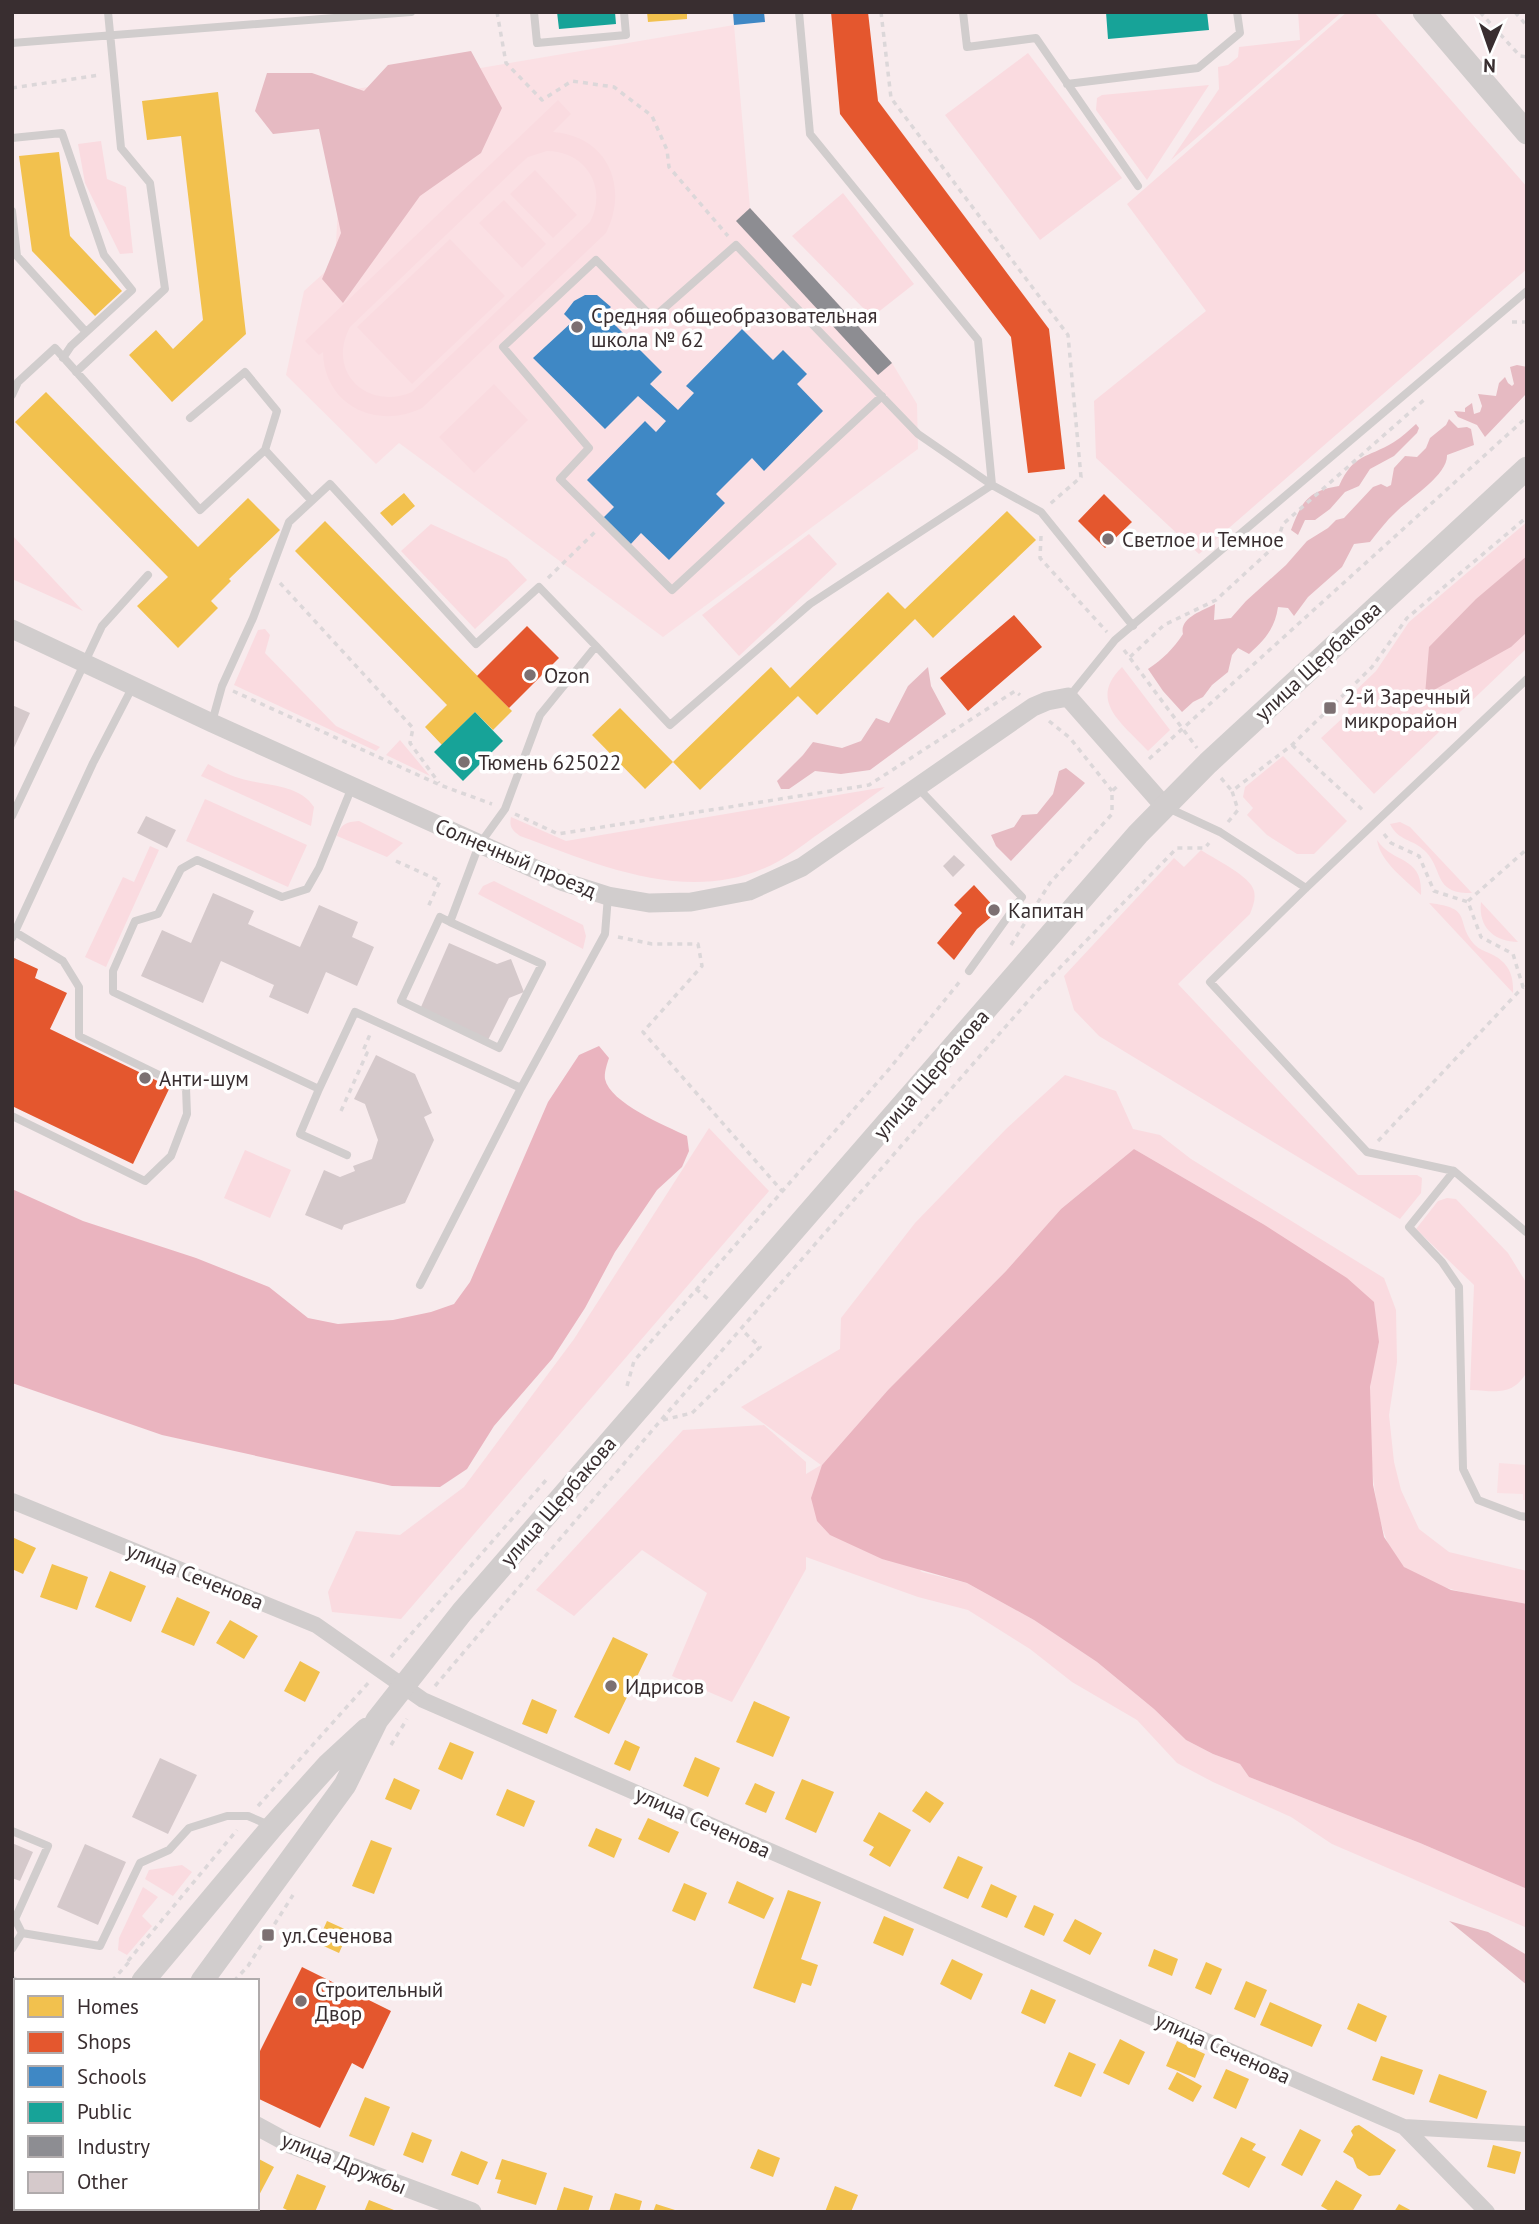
<svg xmlns="http://www.w3.org/2000/svg" width="1539" height="2224" font-family="'PT Sans',sans-serif">
	<style>
		.built { fill: #fbe0e4 }
		.green { fill: #fadbe0; fill-rule: evenodd }
		.forest { fill: #e6bac2 }
		.water { fill: #eab4bf }
		.homes { fill: #f2c14e }
		.shops { fill: #e4572e }
		.schools { fill: #3f88c5 }
		.public { fill: #17a398 }
		.industry { fill: #8d8d92 }
		.building { fill: #d5c9cb }
		.lines { fill: none; stroke-linecap: round; stroke-linejoin: round }
		.path { stroke: #dcd7d9; stroke-width: 3.5; stroke-dasharray: 5 5; stroke-linecap: butt }
		.service { stroke: #d1cdcd; stroke-width: 8 }
		.minor { stroke: #d1cdcd; stroke-width: 16 }
		.tertiary { stroke: #d1cdcd; stroke-width: 19 }
		.secondary { stroke: #d1cdcd; stroke-width: 23 }
		.primary { stroke: #d1cdcd; stroke-width: 24 }
		.poi-dot { fill: #7c7072; stroke: #fff; stroke-width: 2.5 }
		.labels { text-anchor: middle; dominant-baseline: central; stroke-width: 7; stroke-linejoin: round; paint-order: stroke }
		.poi-label { font-size: 21px; fill: #392e30; stroke: #fff; text-anchor: start }
		.street-label { font-size: 21px; fill: #392e30; stroke: #fff }
	</style>
	<rect width="100%" height="100%" fill="#f8ebed"/>
	<!-- built -->
	<path class="built" d="M734,25L750,208L892,363L917,404L918,449L663,637L399,443L376,464L286,375L304,291L335,263L344,91Z
		M1499,1463L1527,1465V1500H1523V1494L1497,1493Z"/>
	<!-- green -->
	<path class="green" d="M1298,12H1342L1171,160L1219,89L1218,67L1228,65L1238,57L1239,47L1300,40Z
		M1347,12H1374L1527,187V269L1199,554L1096,458L1094,401L1206,311L1127,204Z
		M1028,53L1122,178L1040,240L945,115Z
		M1209,85L1147,180L1096,110L1097,98L1102,95Z
		M558,100L571,114L553,132C608,136 629,187 606,233L422,408C377,430 324,406 323,352L319,355L305,341ZM547,151C586,151 608,188 590,222L412,392C367,411 326,372 350,327L519,165L528,157Z
		M101,141L107,179L126,187L133,253L120,254L85,183L78,144Z
		M535,170L577,215L553,238L510,194Z
		M843,193L914,284L872,317L792,236Z
		M504,200L546,244L522,268L479,223Z
		M450,239L505,296L412,384L357,327Z
		M494,384L528,420L474,473L439,437Z
		M1527,522V648L1374,794L1321,738L1348,713L1350,696L1376,671L1409,622Z
		M431,524L507,559L527,580L475,629L401,551Z
		M809,534L837,564L739,656L702,615Z
		M12,535L83,611L12,579Z
		M265,629L270,635L265,653L336,726L380,747L376,751L234,685L258,630Z
		M1122,667L1170,730L1148,751C1123,724 1087,701 1122,667Z
		M400,740L430,776L386,755Z
		M1283,756L1347,821L1314,854H1297L1267,835L1247,815L1253,808L1243,797L1245,787Z
		M208,764C218,769 228,775 239,778C263,786 299,783 314,807L311,826L201,776Z
		M885,787C862,804 838,820 814,837C803,845 791,854 779,861C694,908 602,866 520,836C512,830 509,827 511,817L566,841Z
		M205,799L307,845L288,887L186,841Z
		M359,821L403,843L387,857L337,836C341,824 346,822 359,821Z
		M1400,822L1410,827L1472,893C1433,894 1444,870 1425,851C1413,839 1398,841 1390,824Z
		M1377,840C1394,865 1423,855 1421,895C1406,880 1380,862 1377,840Z
		M150,846L159,850L106,967L85,957L123,877L134,882Z
		M1201,850C1214,859 1251,876 1254,891C1256,899 1253,906 1250,914L1178,984L1358,1175H1417L1422,1178L1421,1193L1400,1219L1099,1036L1074,1010L1064,976L1174,858L1184,867Z
		M494,881L583,925L586,936L583,949L478,894L483,886Z
		M1481,902L1518,942C1494,942 1478,927 1481,902Z
		M1429,903C1475,908 1454,922 1475,945C1479,949 1484,951 1489,953C1507,961 1514,973 1513,993Z
		M1065,1075L1116,1091L1133,1129L1160,1135L1191,1159L1384,1278L1396,1310L1397,1362L1389,1415L1394,1462L1401,1490L1419,1529L1449,1552L1527,1571V1604C1488,1597 1438,1592 1405,1568C1370,1542 1369,1430 1370,1389C1371,1374 1376,1357 1379,1342L1263,1224L1134,1149L1061,1209L1006,1271L888,1390L822,1465L922,1572L967,1583L1034,1620L1097,1662L1154,1709L1186,1740L1213,1754L1240,1764L1249,1777L1420,1843L1527,1889V1928L1332,1844L1291,1817L1213,1782L1177,1763L1137,1720L1072,1682L1030,1649L968,1610L918,1597L806,1557V1569L732,1702L672,1676L707,1593L642,1550L574,1616L536,1590L683,1430L764,1425L806,1462V1474L821,1465L741,1407L840,1349L841,1318L915,1223L1006,1129Z
		M709,1128L769,1191L401,1619L332,1612L328,1592L356,1531L400,1535L464,1487L574,1339Z
		M245,1150L291,1170L270,1218L224,1198Z
		M1447,1198L1456,1199L1508,1253L1527,1284V1372C1512,1397 1496,1391 1470,1390L1474,1285L1416,1229L1438,1201Z
		M182,1865L192,1872L173,1896L145,1879L149,1870Z
		M143,1887L158,1897L142,1916L152,1926L127,1955L118,1950L119,1938Z"/>
	<!-- forest -->
	<path class="forest" d="M471,51L502,108L481,153L420,196L343,303L322,279L341,233L319,129L273,134L255,111L267,73H312L364,91L388,65Z
		M1517,365L1527,367V393L1485,437L1477,425L1458,417L1454,411L1465,412V408L1472,403L1474,414L1480,412L1482,406L1478,394L1496,396L1499,383L1505,377L1508,383L1512,386L1514,384L1510,367Z
		M1449,419L1458,428L1467,427L1471,429L1474,445L1447,455C1448,475 1410,498 1396,512C1386,521 1378,532 1370,542L1354,544L1342,567L1308,597L1294,616L1288,608L1278,607C1275,628 1265,640 1249,654L1238,648L1232,655L1228,672L1212,685L1203,697L1193,702L1182,712L1163,691L1148,669C1163,659 1173,649 1183,634C1179,618 1202,611 1215,604L1214,620L1231,618L1246,601L1286,565L1307,541L1328,528L1336,520L1344,518L1373,487L1381,484L1387,487L1391,485L1394,468L1405,456L1417,457L1426,448L1430,438L1446,425Z
		M1416,424L1419,428L1417,433L1394,456L1370,469L1359,486L1345,492L1330,509L1315,520H1305L1298,535L1291,530C1302,501 1308,491 1339,486C1354,453 1366,459 1394,442C1402,437 1409,430 1416,424Z
		M1527,556V632L1511,647L1425,695L1429,647L1476,599Z
		M928,667L931,686L946,714L870,770L841,774L815,771L789,789H781L777,781L803,755L813,742L842,748L861,741L876,718L889,723L908,686Z
		M1066,768L1085,783L1011,861L996,846L991,835L1014,827L1022,815L1037,814L1053,794L1059,771Z
		M1449,1921L1488,1932L1527,1955V1985Z"/>
	<!-- water -->
	<path class="water" d="M599,1046L609,1058C607,1064 604,1073 605,1079C610,1103 666,1126 687,1136L689,1151L682,1167L657,1190L615,1252L585,1308L552,1359L494,1426L467,1469L440,1487L392,1486L162,1435L12,1383V1189L83,1221L196,1258L269,1287L308,1318L338,1324L393,1320L431,1312L454,1304L470,1282L548,1102L579,1055Z
		M1134,1149L1263,1224L1347,1278L1374,1302L1379,1342L1370,1387L1373,1485L1384,1537L1404,1567L1451,1590L1527,1604V1889L1420,1843L1249,1777L1240,1764L1213,1754L1186,1740L1154,1709L1097,1662L1034,1620L967,1583L882,1559L830,1535L817,1521L811,1498L822,1465L888,1390L1006,1271L1061,1209Z"/>
	<!-- homes -->
	<path class="homes" d="M647,12H687V19L648,22Z
		M218,92L246,334L172,402L129,355L156,330L173,349L203,320L181,136L147,140L142,101Z
		M59,152L70,236L122,291L95,316L32,251L19,156Z
		M46,392L198,547L248,498L280,530L229,579L231,581L211,601L218,608L178,648L137,606L168,577L15,422Z
		M404,493L415,506L392,526L380,513Z
		M1007,511L1036,540L933,638L915,619L817,715L798,696L700,790L673,762L771,667L790,688L888,592L905,609Z
		M325,521L512,711L493,730L475,712L442,745L425,727L447,705L295,551Z
		M620,708L673,762L645,789L592,735Z
		M12,1537L36,1548L23,1574L12,1569Z
		M52,1564L88,1577L77,1610L40,1597Z
		M110,1571L146,1586L131,1622L95,1607Z
		M177,1597L210,1612L194,1646L161,1632Z
		M230,1620L258,1636L244,1659L216,1643Z
		M613,1637L648,1654L609,1734L574,1717Z
		M300,1661L320,1672L305,1702L284,1691Z
		M532,1699L557,1710L547,1734L522,1724Z
		M754,1701L790,1717L773,1757L736,1742Z
		M625,1740L640,1747L630,1771L614,1764Z
		M450,1742L474,1752L462,1780L438,1769Z
		M695,1757L720,1768L708,1797L683,1786Z
		M394,1778L420,1790L411,1810L385,1799Z
		M802,1779L834,1792L816,1833L785,1819Z
		M755,1783L775,1792L766,1813L745,1804Z
		M507,1789L535,1801L524,1827L496,1815Z
		M926,1791L944,1803L930,1823L912,1811Z
		M879,1812L911,1830L890,1867L869,1855L874,1847L863,1841Z
		M648,1818L679,1832L669,1853L638,1839Z
		M596,1828L622,1839L614,1858L588,1846Z
		M371,1840L392,1848L374,1894L352,1886Z
		M958,1856L983,1867L968,1899L943,1888Z
		M737,1881L774,1898L764,1919L728,1903Z
		M684,1883L707,1893L695,1921L672,1911Z
		M991,1884L1017,1896L1007,1918L981,1907Z
		M788,1890L821,1902L801,1959L818,1965L811,1986L802,1983L795,2003L753,1988Z
		M1034,1905L1054,1914L1044,1936L1024,1927Z
		M884,1916L914,1929L903,1956L873,1943Z
		M1075,1919L1102,1933L1090,1955L1063,1941Z
		M327,1921L349,1931L339,1953L317,1943Z
		M1154,1949L1178,1959L1172,1976L1148,1966Z
		M952,1959L983,1974L971,2000L940,1984Z
		M1206,1962L1222,1969L1211,1995L1195,1988Z
		M1246,1981L1267,1990L1255,2018L1234,2009Z
		M1031,1989L1056,2000L1045,2024L1021,2013Z
		M1270,2002L1322,2025L1312,2047L1260,2025Z
		M1358,2003L1387,2016L1376,2042L1347,2029Z
		M1120,2039L1145,2052L1129,2085L1103,2073Z
		M1177,2041L1205,2054L1195,2078L1166,2066Z
		M1069,2052L1096,2064L1081,2097L1054,2086Z
		M1381,2056L1423,2070L1414,2095L1372,2080Z
		M1226,2069L1249,2079L1236,2109L1213,2098Z
		M1177,2072L1202,2086L1193,2102L1168,2089Z
		M1439,2074L1487,2091L1477,2119L1429,2102Z
		M365,2097L390,2107L374,2146L349,2136Z
		M1359,2125L1396,2150L1380,2175L1369,2176L1357,2168L1353,2158L1343,2152L1353,2135L1351,2131L1355,2126Z
		M1300,2129L1321,2140L1302,2176L1281,2165Z
		M412,2132L432,2140L423,2163L403,2155Z
		M1241,2137L1256,2144L1252,2150L1266,2157L1249,2188L1222,2174Z
		M1493,2145L1521,2152L1515,2174L1487,2167Z
		M758,2149L780,2158L773,2177L750,2168Z
		M461,2151L488,2162L478,2185L451,2175Z
		M257,2158L274,2167L257,2199Z
		M502,2159L547,2173L536,2205L497,2193L501,2180L495,2179Z
		M297,2174L326,2186L315,2212H291L283,2208Z
		M1336,2180L1362,2195L1352,2212H1331L1321,2206Z
		M835,2186L858,2195L851,2212H825Z
		M564,2187L593,2196L588,2212H556Z
		M615,2193L642,2201L639,2212H609Z
		M369,2200L399,2212H364Z
		M656,2204L675,2210L674,2212H653Z
		M1399,2204L1414,2212H1394Z"/>
	<!-- shops -->
	<path class="shops" d="M831,12H868L878,101L1049,329L1065,469L1028,473L1011,337L840,114Z
		M1104,494L1132,522L1105,548L1078,521Z
		M1014,615L1042,647L968,711L940,678Z
		M527,626L559,658L509,708L477,676Z
		M974,885L998,911L977,929L954,960L937,943L962,913L954,905Z
		M12,957L38,969L35,978L67,993L50,1029L170,1087L133,1164L12,1106Z
		M302,1967L391,2011L363,2069L352,2063L320,2128L257,2098V2057Z"/>
	<!-- schools -->
	<path class="schools" d="M733,12H764L765,22L734,25Z
		M585,295H597L611,307L604,314L662,372L650,384L678,410L694,393L686,386L742,329L773,360L783,350L807,374L797,384L823,411L764,471L752,458L716,494L725,503L669,560L641,533L630,545L603,518L614,507L587,480L645,421L656,432L666,421L638,396L605,429L533,358L572,322L564,314L574,301Z"/>
	<!-- public -->
	<path class="public" d="M557,12H615L616,24L559,29Z
		M1106,12H1207L1209,30L1108,39Z
		M475,712L503,741L463,781L434,752Z"/>
	<!-- industry -->
	<path class="industry" d="M750,208L892,363L878,375L736,221Z"/>
	<!-- building -->
	<path class="building" d="M12,705L30,713L12,752Z
		M146,816L176,830L167,848L137,833Z
		M954,855L965,865L953,877L943,866Z
		M213,893L254,911L248,924L300,947L319,905L358,922L352,937L374,947L357,986L326,972L308,1014L269,997L274,985L221,961L203,1003L141,976L162,930L191,943Z
		M449,943L497,964L511,959L524,992L509,998L488,1040L421,1007Z
		M376,1055L415,1074L432,1113L424,1117L434,1140L405,1203L344,1225L342,1230L305,1215L324,1170L340,1177L355,1171L353,1166L372,1159L378,1140L365,1104L354,1099Z
		M160,1758L197,1775L168,1834L132,1817Z
		M12,1843L33,1852L20,1881L12,1878Z
		M85,1844L126,1862L98,1925L57,1907Z"/>
	<g class="lines">
		<!-- path -->
		<path class="path" d="M497,12L506,63L542,100L572,81L614,87L652,116L667,150L669,167L728,236
			M881,12L891,98L1068,335L1081,477L1050,504
			M1480,12L1520,56L1527,57
			M1515,12L1527,26
			M12,88L100,75
			M1512,322H1527
			M1041,536L1040,558L1107,632
			M548,578L595,532
			M280,583L413,728L410,743L439,783
			M1124,650L1197,748
			M1130,657L1164,625L1216,600L1276,545L1283,524L1425,399
			M233,691L440,785L492,804
			M1049,721L1070,738L1112,791
			M1292,745L1365,812
			M1149,759L1527,417
			M1221,778L1232,791
			M515,814L558,834L869,785L1015,691L1020,695
			M1228,822L1238,810L1232,791L1292,745L1372,667L1407,618L1527,517
			M1384,834L1391,843L1419,856L1434,891L1468,902L1481,937L1513,954L1523,987L1527,989
			M396,861L440,881L428,907
			M1468,901L1527,849
			M618,937L652,944H698L702,966L643,1032L782,1191
			M1011,945L1050,883L1112,814V791L1120,784
			M341,1111L367,1053L363,1051L371,1032
			M1378,1141L1523,987
			M696,1289L708,1299
			M627,1386L634,1361L890,1068L961,980
			M663,1420L692,1413L760,1347L742,1330
			M391,1657L547,1479
			M435,1686L661,1420L1036,992L1177,848H1205L1209,843
			M391,1745L407,1719
			M258,1806L370,1681
			M128,1961L237,1830
			M12,1977L19,1981
			M112,1981L129,1962
			M234,1981L248,1966L293,1895
			M12,2067L16,2063
			M12,2188L16,2185"/>
		<!-- service -->
		<path class="service" d="M534,12L537,43L626,35L624,12
			M799,12L810,134L978,340L992,485L1041,512L1133,626
			M963,12L967,47L1036,38L1138,186
			M12,43L411,12
			M1067,84L1198,68L1240,33L1237,12
			M12,138L62,133L104,255L132,290L71,346L63,358
			M12,211L17,256L86,332
			M76,372L165,289L150,183L121,148L108,12
			M12,395L18,382L55,348L200,510L265,450L311,500
			M190,418L245,372L277,411L265,450
			M1069,697L1115,640L1527,291
			M212,722L222,686L253,618L289,522L330,484L476,644L539,587L596,646
			M352,787L319,868L307,889L282,897L197,860L181,869L158,914L135,921L113,971V992L319,1089L355,1012L521,1088L605,934L608,896
			M919,789L1022,897L969,971
			M1166,807L1220,832L1306,888
			M12,816L102,626L148,575
			M450,922L542,964L499,1048L401,1001L440,917L450,922L479,845L505,809L540,715L596,646L670,725L810,604L992,485L918,434L736,245L653,318L596,260L503,347L589,448L560,479L672,590L882,396
			M12,938L93,763L133,686
			M319,1089L300,1134L347,1155
			M12,1116L145,1181L171,1156L187,1114L186,1088L79,1036V987L63,961L15,932
			M1454,1171L1409,1227L1442,1262L1459,1287L1463,1469L1478,1500L1520,1516L1527,1517
			M1526,1232L1454,1171L1367,1152L1210,982L1306,888L1527,679
			M420,1285L521,1088
			M12,1831L48,1846L15,1919L22,1933
			M22,1933L100,1946L140,1863L169,1850L189,1828L227,1816H248L269,1825
			M12,1949L22,1933"/>
		<!-- minor -->
		<path class="minor" d="M12,1501L316,1625L423,1700L1404,2127L1487,2212
			M1404,2127L1527,2134"/>
		<!-- tertiary -->
		<path class="tertiary" d="M12,629L212,723L564,882L608,896L649,903L691,902L749,891L802,867L1033,707L1047,701L1068,697L1164,806
			M257,2126L290,2144L472,2212"/>
		<!-- secondary -->
		<path class="secondary" d="M1424,12L1527,133
			M143,1981L273,1826L328,1765L367,1729
			M202,1981L345,1785L377,1720L462,1612L1138,834L1208,763L1527,468"/>
		<!-- primary -->
		<path class="primary" d="M12,2011L16,2013
			M12,2135L16,2132"/>
	</g>
	<!-- markers -->
	<g class="poi-dot">
		<circle cx="577" cy="327" r="7"/>
		<circle cx="1108" cy="539" r="7"/>
		<circle cx="530" cy="675" r="7"/>
		<rect x="1323" y="701" width="14" height="14" rx="3.5"/>
		<circle cx="464" cy="762" r="7"/>
		<circle cx="994" cy="910" r="7"/>
		<circle cx="145" cy="1078" r="7"/>
		<circle cx="611" cy="1686" r="7"/>
		<rect x="261" y="1928" width="14" height="14" rx="3.5"/>
		<circle cx="301" cy="2001" r="7"/>
	</g>
	<g class="labels">
		<!-- poi labels -->
		<g class="poi-label">
			<text x="591" y="315">Средняя общеобразовательная<tspan x="591" dy="24">школа № 62</tspan></text>
			<text x="1122" y="539">Светлое и Темное</text>
			<text x="544" y="675">Ozon</text>
			<text x="1344" y="696">2-й Заречный<tspan x="1344" dy="24">микрорайон</tspan></text>
			<text x="478" y="762">Тюмень 625022</text>
			<text x="1008" y="910">Капитан</text>
			<text x="159" y="1078">Анти-шум</text>
			<text x="625" y="1686">Идрисов</text>
			<text x="282" y="1935">ул.Сеченова</text>
			<text x="315" y="1989">Строительный<tspan x="315" dy="24">Двор</tspan></text>
		</g>
		<!-- street labels -->
		<g class="street-label">
			<text transform="translate(1318 661) rotate(-43)">улица Щербакова</text>
			<text transform="translate(516 858) rotate(23)">Солнечный проезд</text>
			<text transform="translate(931 1074) rotate(-49)">улица Щербакова</text>
			<text transform="translate(558 1501) rotate(-49)">улица Щербакова</text>
			<text transform="translate(195 1576) rotate(22)">улица Сеченова</text>
			<text transform="translate(703 1822) rotate(24)">улица Сеченова</text>
			<text transform="translate(1223 2048) rotate(24)">улица Сеченова</text>
			<text transform="translate(344 2163) rotate(22)">улица Дружбы</text>
		</g>
	</g>
	<!-- border -->
	<rect width="1539" height="2224" fill="none" stroke="#392e30" stroke-width="28"/>
	<!-- legend -->
	<rect x="14" y="1979" width="245" height="231" fill="#ffffff" stroke="#b0abac" stroke-width="2"/>
	<rect x="28" y="1996" width="35" height="21" fill="#f2c14e" stroke="#b0abac" stroke-width="2"/>
	<text x="77" y="2014" font-size="21" fill="#392e30">Homes</text>
	<rect x="28" y="2032" width="35" height="21" fill="#e4572e" stroke="#b0abac" stroke-width="2"/>
	<text x="77" y="2049" font-size="21" fill="#392e30">Shops</text>
	<rect x="28" y="2066" width="35" height="21" fill="#3f88c5" stroke="#b0abac" stroke-width="2"/>
	<text x="77" y="2084" font-size="21" fill="#392e30">Schools</text>
	<rect x="28" y="2102" width="35" height="21" fill="#17a398" stroke="#b0abac" stroke-width="2"/>
	<text x="77" y="2119" font-size="21" fill="#392e30">Public</text>
	<rect x="28" y="2136" width="35" height="21" fill="#8d8d92" stroke="#b0abac" stroke-width="2"/>
	<text x="77" y="2154" font-size="21" fill="#392e30">Industry</text>
	<rect x="28" y="2172" width="35" height="21" fill="#d5c9cb" stroke="#b0abac" stroke-width="2"/>
	<text x="77" y="2189" font-size="21" fill="#392e30">Other</text>
	<!-- north arrow -->
	<g transform="translate(1490 49) rotate(182)" stroke="#ffffff" stroke-width="5" paint-order="stroke">
	<path d="M0-5L12 26L0 18L-12 26Z" fill="#392e30"/>
	<text y="-10" font-size="19" font-weight="bold" text-anchor="middle" fill="#392e30">N</text>
	</g>
</svg>
